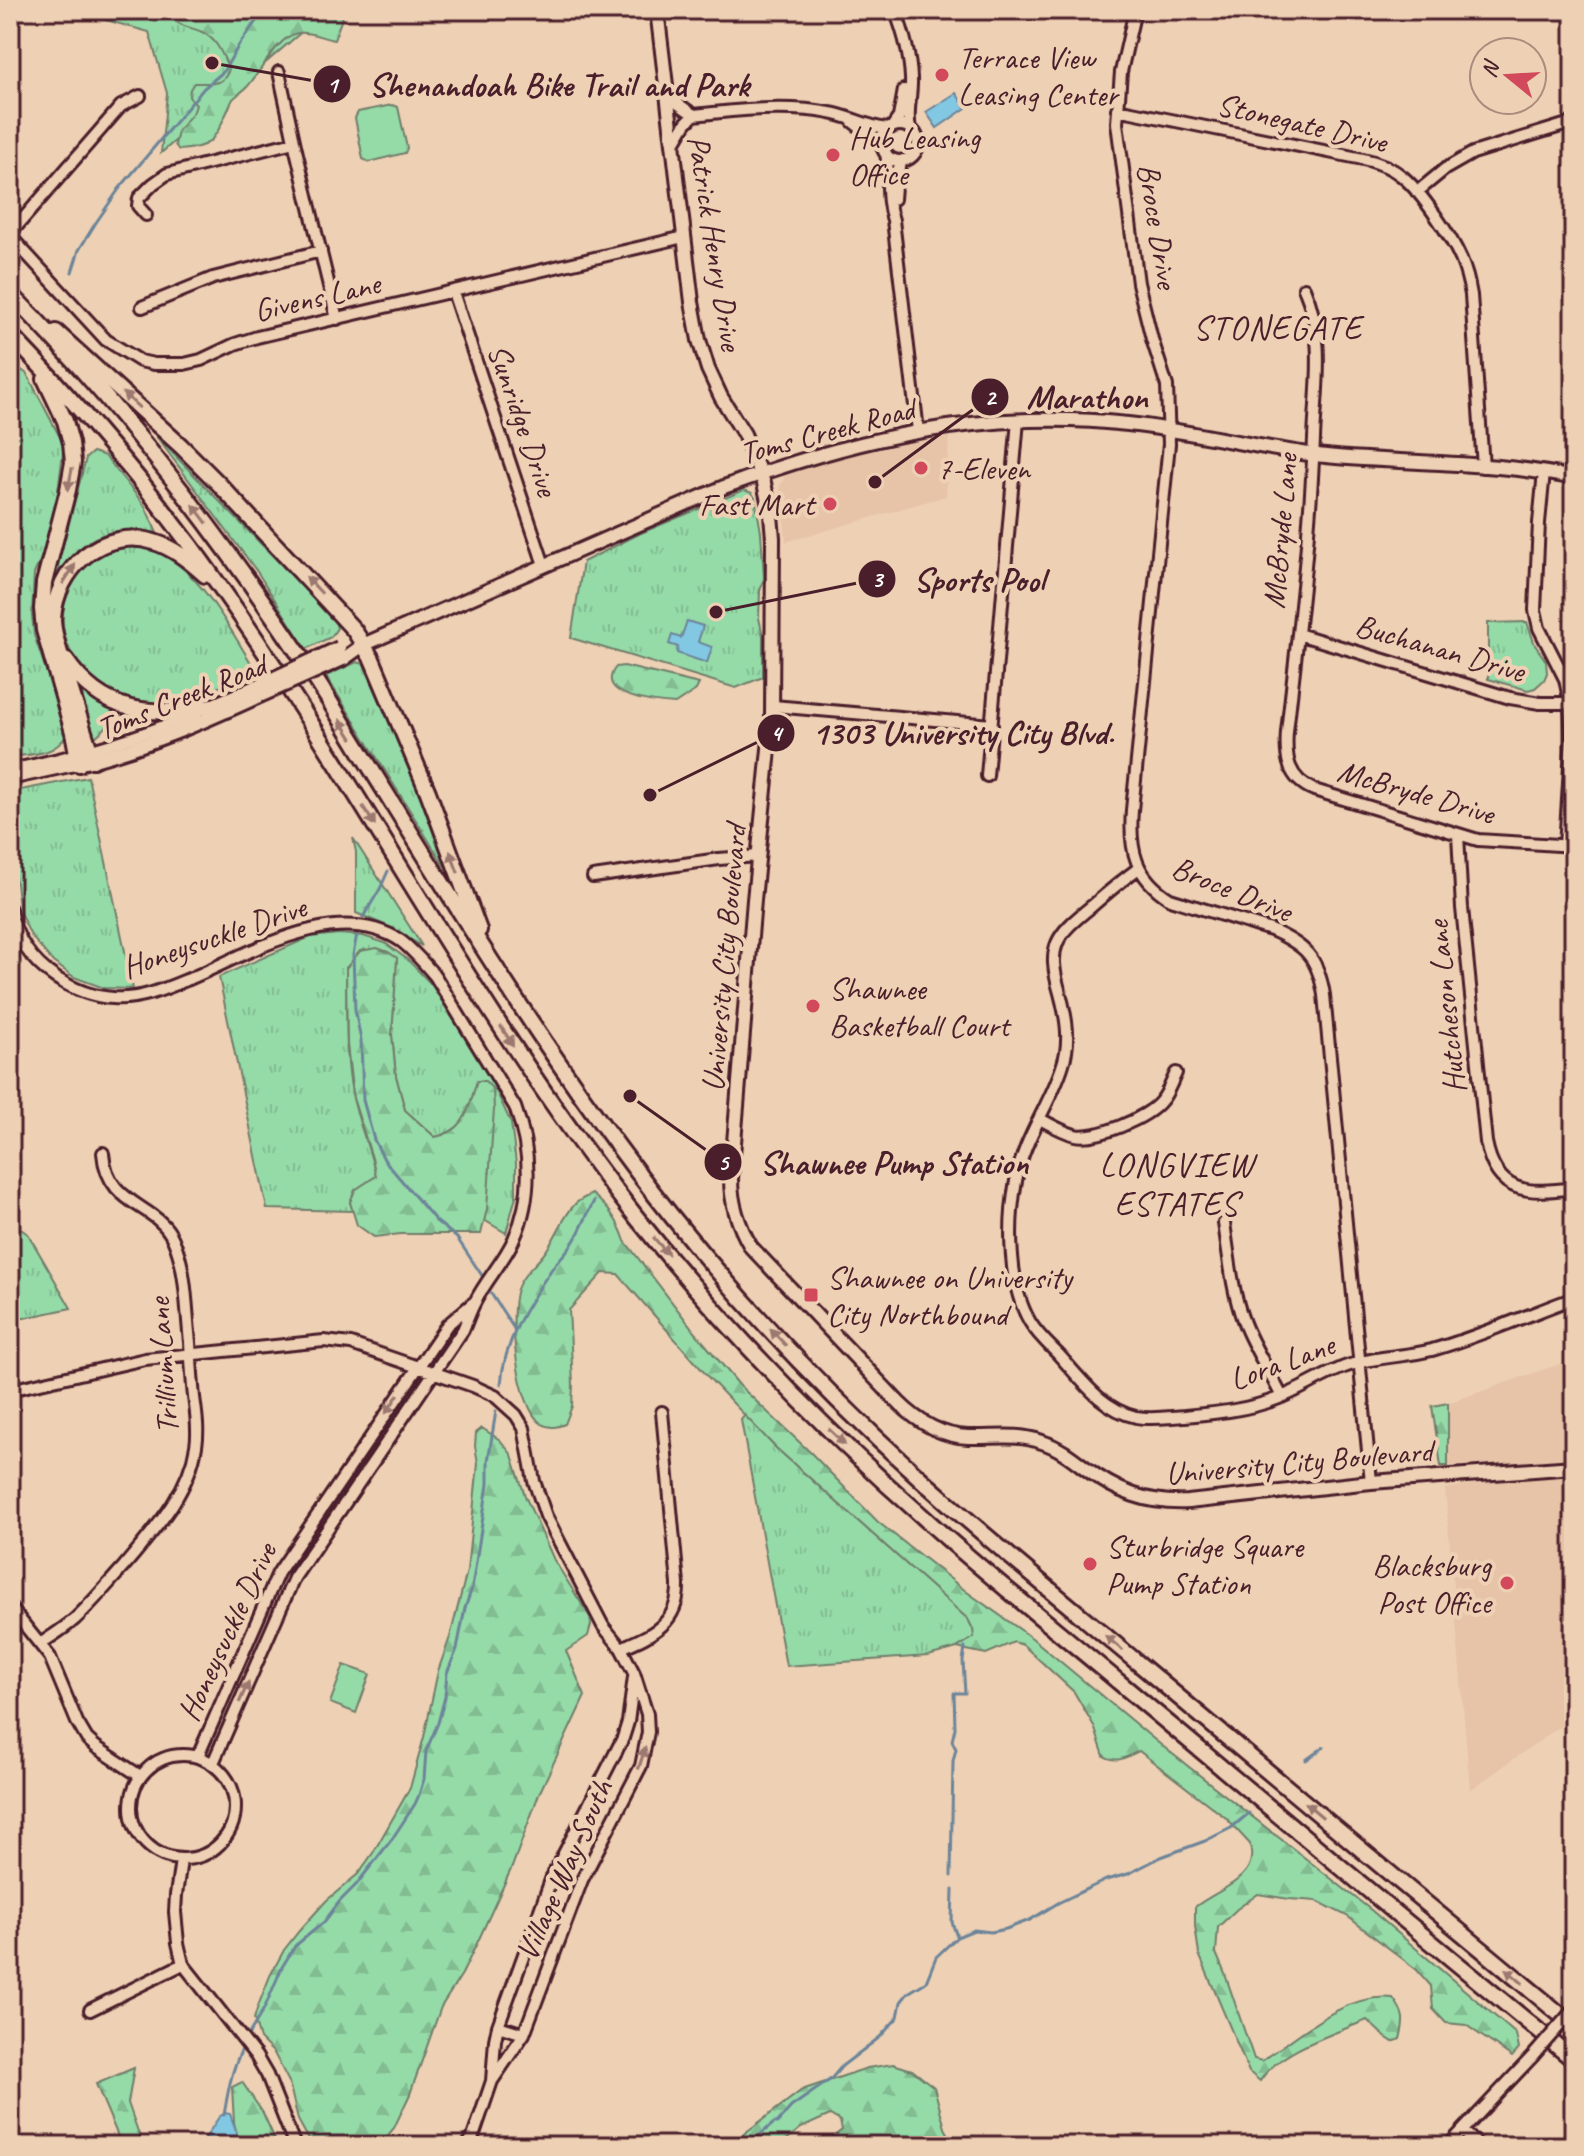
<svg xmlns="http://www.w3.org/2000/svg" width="1584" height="2156" font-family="Caveat,sans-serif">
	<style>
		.built { fill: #e7c3a8 }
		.grass { fill: url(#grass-tufts); stroke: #707d6a; stroke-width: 2 }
		.forest { fill: url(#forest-firs); stroke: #707d6a; stroke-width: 2 }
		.pitch { fill: #95dba8; stroke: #707d6a; stroke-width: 2 }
		.water { fill: #82c8e3; stroke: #6c8499; stroke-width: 2 }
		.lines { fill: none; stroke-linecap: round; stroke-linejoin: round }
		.stream { stroke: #6c8499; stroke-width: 3 }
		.minor-casing { stroke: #4a1f2b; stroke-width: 16 }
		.major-casing { stroke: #4a1f2b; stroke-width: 18 }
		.highway-casing { stroke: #4a1f2b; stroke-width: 20 }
		.minor { stroke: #eed1b4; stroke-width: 10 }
		.major { stroke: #eed1b4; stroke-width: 12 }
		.highway { stroke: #eed1b4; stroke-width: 14 }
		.minor-bridge-casing { stroke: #4a1f2b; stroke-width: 16; stroke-linecap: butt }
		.major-bridge-casing { stroke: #4a1f2b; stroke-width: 18; stroke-linecap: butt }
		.minor-bridge { stroke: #eed1b4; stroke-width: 10 }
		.major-bridge { stroke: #eed1b4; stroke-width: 12 }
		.oneway { fill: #9c7870 }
		.poi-dot { fill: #d1495b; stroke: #eed1b4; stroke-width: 3 }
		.labels { text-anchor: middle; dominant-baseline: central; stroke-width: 8; stroke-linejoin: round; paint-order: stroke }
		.poi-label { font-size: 32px; fill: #4a1f2b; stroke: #eed1b4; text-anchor: start }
		.street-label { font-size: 32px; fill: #4a1f2b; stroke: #eed1b4 }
		.neighbourhood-label { font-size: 34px; letter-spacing: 2px; fill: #4a1f2b; stroke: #eed1b4 }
		.leader { fill: none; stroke: #4a1f2b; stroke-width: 3 }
		.callout-dot { fill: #4a1f2b; stroke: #eed1b4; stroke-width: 3 }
		.mark-label { font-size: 24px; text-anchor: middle; font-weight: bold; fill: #fff }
		.callout-label { font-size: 34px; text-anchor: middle; font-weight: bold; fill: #4a1f2b; stroke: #eed1b4; stroke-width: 8; stroke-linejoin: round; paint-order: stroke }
	</style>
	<defs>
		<pattern id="grass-tufts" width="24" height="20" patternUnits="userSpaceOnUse" patternTransform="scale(2)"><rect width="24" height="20" fill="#95dba8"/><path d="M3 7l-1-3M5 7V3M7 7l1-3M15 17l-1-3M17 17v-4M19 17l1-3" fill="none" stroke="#82bc91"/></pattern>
		<pattern id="forest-firs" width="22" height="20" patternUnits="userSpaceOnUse" patternTransform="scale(2)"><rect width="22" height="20" fill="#95dba8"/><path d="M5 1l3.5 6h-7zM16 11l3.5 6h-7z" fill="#82bc91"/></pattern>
	</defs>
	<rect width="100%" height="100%" fill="#eed1b4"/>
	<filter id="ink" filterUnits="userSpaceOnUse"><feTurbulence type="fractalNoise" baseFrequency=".0125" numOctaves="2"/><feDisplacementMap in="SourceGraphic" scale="16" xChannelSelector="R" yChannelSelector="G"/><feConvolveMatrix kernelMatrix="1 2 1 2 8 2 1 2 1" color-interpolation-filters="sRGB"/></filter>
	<g filter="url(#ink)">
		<!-- built -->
		<path class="built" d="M949,437L946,496L786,542L784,515L780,490V485L785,476L834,460L911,443Z
			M1574,1359V1459L1448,1466V1403Z
			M1574,1475V1719L1555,1730L1470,1790L1445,1489L1467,1485Z"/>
		<!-- grass -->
		<path class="grass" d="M70,10H327L161,153L167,93L149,32Z
			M10,362L27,374L64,445L56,508L45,549L34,574L32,615L34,635L66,729V736C54,754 37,754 17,756L10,734Z
			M156,436L334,619L337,628L331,637L306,649L258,573Z
			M93,452L105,456L145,506L157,533C107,526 85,535 55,576L86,458Z
			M744,490L752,493L755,498L761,532L764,578L760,591L759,618L763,636V677L736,688L571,638L583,562L641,533Z
			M131,547C137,548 144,548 150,550C197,562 231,632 256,671C239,678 222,686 205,693C198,696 190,701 183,703C140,712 82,687 67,643C56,612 68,576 96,558C107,551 119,549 131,547Z
			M1527,622L1535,645L1546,661L1547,673L1544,680L1535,688L1528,690L1488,679V623Z
			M357,662L364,664L410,769L447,870L326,676Z
			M72,678C86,693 102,706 122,713L94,738Z
			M88,777L133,989L104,988L74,977L53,962L31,936L20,913L10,840V792Z
			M353,838L422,946L380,923L356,913V852Z
			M339,934L363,936L385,943L408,960L431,984L488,1073L511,1123L516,1163V1196L506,1233L484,1220L487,1209L477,1081C468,1110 468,1130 435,1137L405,1110L396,1076L392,1035L397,958L346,968C347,1011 344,1056 353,1098C359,1125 370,1150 376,1176L350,1202L353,1211L267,1209L219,977L310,937Z
			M10,1222L28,1234L71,1308L10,1321Z
			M745,1415L775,1447L968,1619L973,1629L975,1637L957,1648L928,1656L786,1666L741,1420Z"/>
		<!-- forest -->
		<path class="forest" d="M172,10H345L334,40C321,38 311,31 298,33C279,35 260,73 247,87C243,91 237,95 233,99C230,104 228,111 225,116C214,143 207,148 179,150L175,145L178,131L194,111L196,105L189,97L190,89L194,83C210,82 223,88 229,69C222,54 217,39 202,32C191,27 180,27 172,18Z
			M624,666L699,684L696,690L675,704C658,703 592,697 616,667Z
			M377,948L388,952L397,958L392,1035L396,1076L405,1110L435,1137C467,1131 468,1109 477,1081H485L493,1089L494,1109L487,1209L481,1234H401L374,1237L357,1225L350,1202L355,1190L376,1176L372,1158L353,1098L347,1044L346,968L360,951Z
			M592,1194C609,1208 618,1220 625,1241L695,1332L740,1386L812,1454L878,1522L967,1592L1032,1638L1156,1741L1371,1910L1516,2034L1519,2049L1512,2057L1466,2025L1446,2023L1433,2009L1431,1986L1417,1970L1347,1916L1317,1901L1289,1899L1258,1894L1237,1909L1218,1927L1216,1953L1225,1974L1254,2059L1262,2061C1300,2035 1344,1993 1393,1998C1405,2014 1405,2020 1400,2039L1393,2042L1384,2036L1367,2020C1334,2034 1279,2050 1260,2081L1249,2072L1199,1954L1195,1926V1907C1211,1894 1245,1882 1250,1863C1252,1858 1251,1849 1250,1844L1226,1818L1139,1751C1127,1757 1117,1764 1104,1756L1094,1726L1074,1692L1023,1645L1014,1642L986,1654L957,1648L974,1637L973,1629L968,1619L775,1447L710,1379L618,1274L603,1273L569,1310L573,1384L572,1406L565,1424C557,1427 550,1429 542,1424C517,1408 508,1316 517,1289C522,1275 534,1266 543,1255C556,1239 562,1217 576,1203C581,1199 586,1197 592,1194Z
			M1448,1403V1466H1441L1432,1406Z
			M482,1428L500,1440L512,1455L525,1496L554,1560L590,1617L591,1625L588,1636L566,1651L585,1696L539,1794L512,1867L479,1939L462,1974L441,2007L410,2094L394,2128L379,2146H317L308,2138L298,2120L289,2082L274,2053L260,2039L254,2019L258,2006L270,1976L284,1950L299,1931L326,1901L358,1874L373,1853L410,1788L424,1737L438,1671L450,1637L467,1571L478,1463L475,1446L476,1433Z
			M893,2064L912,2070L934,2087L945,2128L955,2146H821L842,2130L840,2121L830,2115L801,2128L779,2146H730L741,2136L802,2090L867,2068Z
			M134,2068L128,2103L143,2146H122L96,2084Z
			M242,2082L263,2113L278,2146H239L234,2122L232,2087Z"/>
		<!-- pitch -->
		<path class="pitch" d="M392,105L398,107L407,148L405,153L369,162L363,159L355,118L358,112Z
			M344,1665L370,1674L356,1713L330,1703Z"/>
		<!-- water -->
		<path class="water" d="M956,93L966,108L937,128L926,112Z
			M687,621L703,626L698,642L712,647L707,663L677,653L678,647L669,644L672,635L681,638Z
			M225,2113L230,2114L237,2133L239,2146H200L219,2117Z"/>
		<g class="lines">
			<!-- stream -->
			<path class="stream" d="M72,272L79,250L95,224L119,189L204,88L223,72L239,45L264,10
				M10,438L19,417
				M363,917L380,889L388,871
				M357,934L353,955L355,1010L361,1040L363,1100L374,1140L385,1161L436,1221L457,1238L483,1277
				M490,1292L515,1330
				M501,1384C504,1341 528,1304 551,1270C558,1260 568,1251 574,1241C582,1228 587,1214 594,1201
				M1306,1760L1324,1747
				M951,1876L953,1761L956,1749L952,1741L955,1728L954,1693H965L963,1661L965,1647
				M953,1890L952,1922L957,1937
				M249,2034L265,2007L282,1967L295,1946L324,1922L340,1901L356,1885L392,1839L415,1804L419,1795L424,1779L426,1751L438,1723L445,1697L447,1673L457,1649L465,1608L472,1588L488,1484V1461L496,1411
				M224,2115C228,2092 231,2072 241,2051
				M747,2146L774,2123H777L791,2107L831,2079L842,2066L880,2037L898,2017L901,2002L908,1993L926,1982L936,1957L957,1937L974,1930L991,1932L1006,1929L1030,1920L1058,1903L1106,1880L1128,1874L1161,1857L1205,1841L1231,1828L1249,1813"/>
			<defs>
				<path id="minor" d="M895,10C903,31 910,55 911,78C912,95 906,112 910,129
					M1135,10L1121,72L1117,123L1138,283L1152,339L1167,386L1169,444L1132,810C1129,850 1135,877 1170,899L1271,930C1305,945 1318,957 1324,995L1371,1482
					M279,72L296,150L337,319
					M667,96L694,115
					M1117,109L1363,159C1378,162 1391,167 1403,177C1422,193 1451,236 1461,259C1466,271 1469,283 1471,295L1483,467
					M852,121L877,141L882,147
					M882 143a18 18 0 1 1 36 0a18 18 0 1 1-36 0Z
					M892,127L899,117L904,90
					M673,145L686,123L694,115C736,110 788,105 830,113C850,116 869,128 889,129
					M886,153C890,176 885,198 893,220L918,431
					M1417,192L1445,169L1473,153L1574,122
					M894,199L896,174L903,160
					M146,215L138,206L139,198L153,184L167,174L294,142
					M10,234L121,106L140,96
					M10,236L106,340L140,361L154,364H184L201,360L235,344L257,337L684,237
					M1304,288C1326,339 1316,385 1314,439C1310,537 1298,634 1287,732C1285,758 1288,779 1314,790L1478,840L1574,846
					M453,292L544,565
					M142,307L213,278L321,251
					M1544,472L1539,523L1535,610L1539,628L1565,679L1570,703L1572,736L1565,846
					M1298,634L1510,698L1540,703H1570
					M773,706L992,725
					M10,770C74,757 138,738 198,712
					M987,776L1018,420
					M10,779L79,764
					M1458,835L1462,908L1486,1142C1496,1195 1528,1194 1574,1188
					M1139,868C1122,880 1107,893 1092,906C1056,935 1046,946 1060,993C1066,1016 1071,1040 1063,1064C1051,1104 1023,1139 1016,1181C1008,1223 1008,1285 1030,1322C1037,1334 1048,1344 1058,1354C1081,1379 1101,1409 1136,1417C1152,1420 1168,1417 1184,1416C1216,1413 1249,1410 1279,1398C1303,1389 1325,1373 1350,1365C1377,1356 1405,1357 1432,1350C1481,1336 1527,1315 1574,1298
					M593,877L719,859L758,856
					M10,909C15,938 32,962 56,978C73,989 92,997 113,998C140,1000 165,989 189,979C250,953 337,899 401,941C414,951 424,963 435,976L515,1107C531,1150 533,1196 514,1239C504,1261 486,1280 475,1302C470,1311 467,1321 463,1330L294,1578L213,1763
					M1040,1119C1051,1125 1063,1132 1075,1135C1095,1140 1148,1118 1161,1101C1168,1093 1171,1083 1176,1073
					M1224,1223C1229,1256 1232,1292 1244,1323C1254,1349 1270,1372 1282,1397
					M10,1390L145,1359L324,1341L351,1344L473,1386L495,1396L516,1415L524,1428L534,1481L546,1516L603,1626L621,1648L634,1673L647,1714L648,1732L641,1766L582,1880L524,2034L492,2081
					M10,1607L50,1657L77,1722L87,1739L96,1747L140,1776
					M40,1644C52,1636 65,1628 75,1619C93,1602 109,1583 125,1565C154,1530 189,1493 196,1446C199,1430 196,1413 194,1397C192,1378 191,1360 190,1342C186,1309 187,1270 173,1239C157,1203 107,1207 103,1153
					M621,1648C651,1635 679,1624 678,1584L662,1412
					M131 1807a52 52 0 1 1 104 0a52 52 0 1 1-104 0Z
					M198,1756L278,1573L447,1325L473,1303
					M1570,1761L1574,1755
					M181,1860L176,1895L175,1912L178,1943L183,1964L256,2056L267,2075L295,2146
					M90,2010L183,1964
					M498,2026L524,2034
					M1463,2131L1479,2146
					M467,2146L473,2137L492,2081L495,2040L498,2026L552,1877L623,1738L628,1722L634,1677
					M1448,2146L1532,2057"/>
				<path id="major" d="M657,10L692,302L699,340L708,369L721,397L744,434L764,483L771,515L773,538L772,719L754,900L731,1179C731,1204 738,1225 751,1247L898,1402C917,1421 940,1436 968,1437C994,1438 1017,1433 1042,1442C1058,1447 1071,1457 1084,1467C1116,1492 1148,1504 1188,1502L1371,1482L1574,1467
					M345,658L363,645L724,487C854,438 988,408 1128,424C1194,431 1259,449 1326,456C1406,464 1496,461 1574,478
					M211,706L251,689
					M86,762C145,747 200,723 255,698"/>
				<path id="highway" d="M10,293C124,408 222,538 311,672C337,712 361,753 386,793C475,937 564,1081 670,1214C746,1309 831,1398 922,1480C992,1543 1065,1602 1138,1663C1283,1785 1428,1905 1574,2026
					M56,332L181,446L219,484L354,630L372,659L428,792L479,930
					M10,334C86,413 158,498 221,588C366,794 480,1020 637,1218C725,1328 825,1431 931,1524C992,1579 1057,1630 1120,1683C1271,1810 1422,1935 1574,2060
					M45,379L65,421L71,443L73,462L68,490L44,583L42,609L44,630L73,732L79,764
					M65,659C102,714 151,718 211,706
					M93,760C83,729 73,698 64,667C60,652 53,634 53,619C56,569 102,526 154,542C174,548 190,561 205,575"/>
			</defs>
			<!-- minor casing -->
			<use href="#minor" class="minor-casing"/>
			<!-- major casing -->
			<use href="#major" class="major-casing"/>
			<!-- highway casing -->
			<use href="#highway" class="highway-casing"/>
			<!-- minor -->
			<use href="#minor" class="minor"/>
			<!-- major -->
			<use href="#major" class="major"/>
			<!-- highway -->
			<use href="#highway" class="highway"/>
			<defs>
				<path id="minor-bridge" d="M1532,2057L1574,2009"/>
				<path id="major-bridge" d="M251,689L339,648
					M255,698L345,658"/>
			</defs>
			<!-- minor-bridge casing -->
			<use href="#minor-bridge" class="minor-bridge-casing"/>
			<!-- major-bridge casing -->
			<use href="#major-bridge" class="major-bridge-casing"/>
			<!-- minor-bridge -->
			<use href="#minor-bridge" class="minor-bridge"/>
			<!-- major-bridge -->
			<use href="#major-bridge" class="major-bridge"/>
		</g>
		<!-- one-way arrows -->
		<defs><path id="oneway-solid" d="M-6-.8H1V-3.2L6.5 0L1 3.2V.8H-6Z" transform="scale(2)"/></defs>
		<g class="oneway">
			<use href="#oneway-solid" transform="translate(131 400) rotate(-137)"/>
			<use href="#oneway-solid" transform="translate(70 479) rotate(101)"/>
			<use href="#oneway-solid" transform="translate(200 514) rotate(-127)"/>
			<use href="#oneway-solid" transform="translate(69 574) rotate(-57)"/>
			<use href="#oneway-solid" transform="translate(314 585) rotate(-133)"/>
			<use href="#oneway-solid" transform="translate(346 729) rotate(-122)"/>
			<use href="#oneway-solid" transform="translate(369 816) rotate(58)"/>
			<use href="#oneway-solid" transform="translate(454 862) rotate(-111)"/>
			<use href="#oneway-solid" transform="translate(507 1036) rotate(57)"/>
			<use href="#oneway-solid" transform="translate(661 1246) rotate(49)"/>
			<use href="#oneway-solid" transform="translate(778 1337) rotate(-133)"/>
			<use href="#oneway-solid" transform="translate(392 1404) rotate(124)"/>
			<use href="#oneway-solid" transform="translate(837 1437) rotate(44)"/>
			<use href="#oneway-solid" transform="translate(1114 1643) rotate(-140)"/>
			<use href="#oneway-solid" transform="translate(244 1692) rotate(-66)"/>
			<use href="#oneway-solid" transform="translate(642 1758) rotate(-72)"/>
			<use href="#oneway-solid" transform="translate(1314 1810) rotate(-140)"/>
			<use href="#oneway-solid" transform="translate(1514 1976) rotate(-140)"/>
		</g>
	</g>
	<!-- markers -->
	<g class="poi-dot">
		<circle cx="942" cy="75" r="8"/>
		<circle cx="833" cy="155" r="8"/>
		<circle cx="921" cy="468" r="8"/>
		<circle cx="830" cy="504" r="8"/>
		<circle cx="813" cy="1006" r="8"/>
		<rect x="803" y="1287" width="16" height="16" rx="4"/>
		<circle cx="1090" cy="1564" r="8"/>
		<circle cx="1507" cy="1583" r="8"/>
	</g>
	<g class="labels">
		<!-- poi labels -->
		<g class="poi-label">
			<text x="958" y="57">Terrace View<tspan x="958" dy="37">Leasing Center</tspan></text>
			<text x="849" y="137">Hub Leasing<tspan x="849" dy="37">Office</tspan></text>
			<text x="937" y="468">7-Eleven</text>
			<text x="814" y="504" text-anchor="end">Fast Mart</text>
			<text x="829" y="988">Shawnee<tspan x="829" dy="37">Basketball Court</tspan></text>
			<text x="827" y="1277">Shawnee on University<tspan x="827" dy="37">City Northbound</tspan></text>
			<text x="1106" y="1546">Sturbridge Square<tspan x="1106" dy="37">Pump Station</tspan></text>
			<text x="1491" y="1565" text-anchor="end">Blacksburg<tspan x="1491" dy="37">Post Office</tspan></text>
		</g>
		<!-- street labels -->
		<g class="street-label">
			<text transform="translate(1302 123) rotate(13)">Stonegate Drive</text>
			<text transform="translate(1158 226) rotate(81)">Broce Drive</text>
			<text transform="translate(715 243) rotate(81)">Patrick Henry Drive</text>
			<text transform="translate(317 297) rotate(-13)">Givens Lane</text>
			<text transform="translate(523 420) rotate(71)">Sunridge Drive</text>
			<text transform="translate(827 431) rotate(-15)">Toms Creek Road</text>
			<text transform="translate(1280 531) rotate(-85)">McBryde Lane</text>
			<text transform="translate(1440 648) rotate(16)">Buchanan Drive</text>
			<text transform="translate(181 697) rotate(-22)">Toms Creek Road</text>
			<text transform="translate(1416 792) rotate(16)">McBryde Drive</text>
			<text transform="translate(1232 889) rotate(22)">Broce Drive</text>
			<text transform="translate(214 937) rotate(-19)">Honeysuckle Drive</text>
			<text transform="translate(724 958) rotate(-85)">University City Boulevard</text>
			<text transform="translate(1446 1007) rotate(-96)">Hutcheson Lane</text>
			<text transform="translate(1282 1362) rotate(-20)">Lora Lane</text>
			<text transform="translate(163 1366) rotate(-94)">Trillium Lane</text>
			<text transform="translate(1299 1462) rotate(-5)">University City Boulevard</text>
			<text transform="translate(227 1632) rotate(-65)">Honeysuckle Drive</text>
			<text transform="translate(564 1870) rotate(-66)">Village Way South</text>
		</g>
		<!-- neighbourhood labels -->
		<g class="neighbourhood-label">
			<text x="1278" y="327">STONEGATE</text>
			<text x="1177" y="1164">LONGVIEW<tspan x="1177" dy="39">ESTATES</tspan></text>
		</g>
	</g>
	<!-- callouts -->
	<path class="leader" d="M212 63L332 84M875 482L990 397M716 612L877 579M650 795L776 733M630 1096L723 1162"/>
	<g class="callout-dot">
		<circle cx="212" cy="63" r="8"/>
		<circle cx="875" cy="482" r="8"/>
		<circle cx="716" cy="612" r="8"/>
		<circle cx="650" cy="795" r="8"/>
		<circle cx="630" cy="1096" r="8"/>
		<circle cx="332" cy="84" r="20"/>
		<circle cx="990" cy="397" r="20"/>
		<circle cx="877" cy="579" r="20"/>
		<circle cx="776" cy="733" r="20"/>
		<circle cx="723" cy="1162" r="20"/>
	</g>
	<g class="mark-label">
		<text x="332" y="93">1</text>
		<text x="990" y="405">2</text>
		<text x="877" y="587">3</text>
		<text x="776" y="741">4</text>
		<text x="723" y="1170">5</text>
	</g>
	<g class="callout-label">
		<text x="559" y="96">Shenandoah Bike Trail and Park</text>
		<text x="1087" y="408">Marathon</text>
		<text x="979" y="591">Sports Pool</text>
		<text x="963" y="744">1303 University City Blvd.</text>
		<text x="894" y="1174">Shawnee Pump Station</text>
	</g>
	<!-- margin -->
	<rect width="1584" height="2156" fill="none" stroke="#eed1b4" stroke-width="40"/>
	<rect x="20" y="20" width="1544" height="2116" fill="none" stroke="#4a1f2b" stroke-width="3" filter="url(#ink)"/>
	<!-- north arrow -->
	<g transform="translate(1508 76) rotate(288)"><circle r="38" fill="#eed1b4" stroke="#ac8a7d" stroke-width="2"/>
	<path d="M0-6L14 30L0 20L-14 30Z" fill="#d1495b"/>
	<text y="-12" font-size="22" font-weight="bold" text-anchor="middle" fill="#4a1f2b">N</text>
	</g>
</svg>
